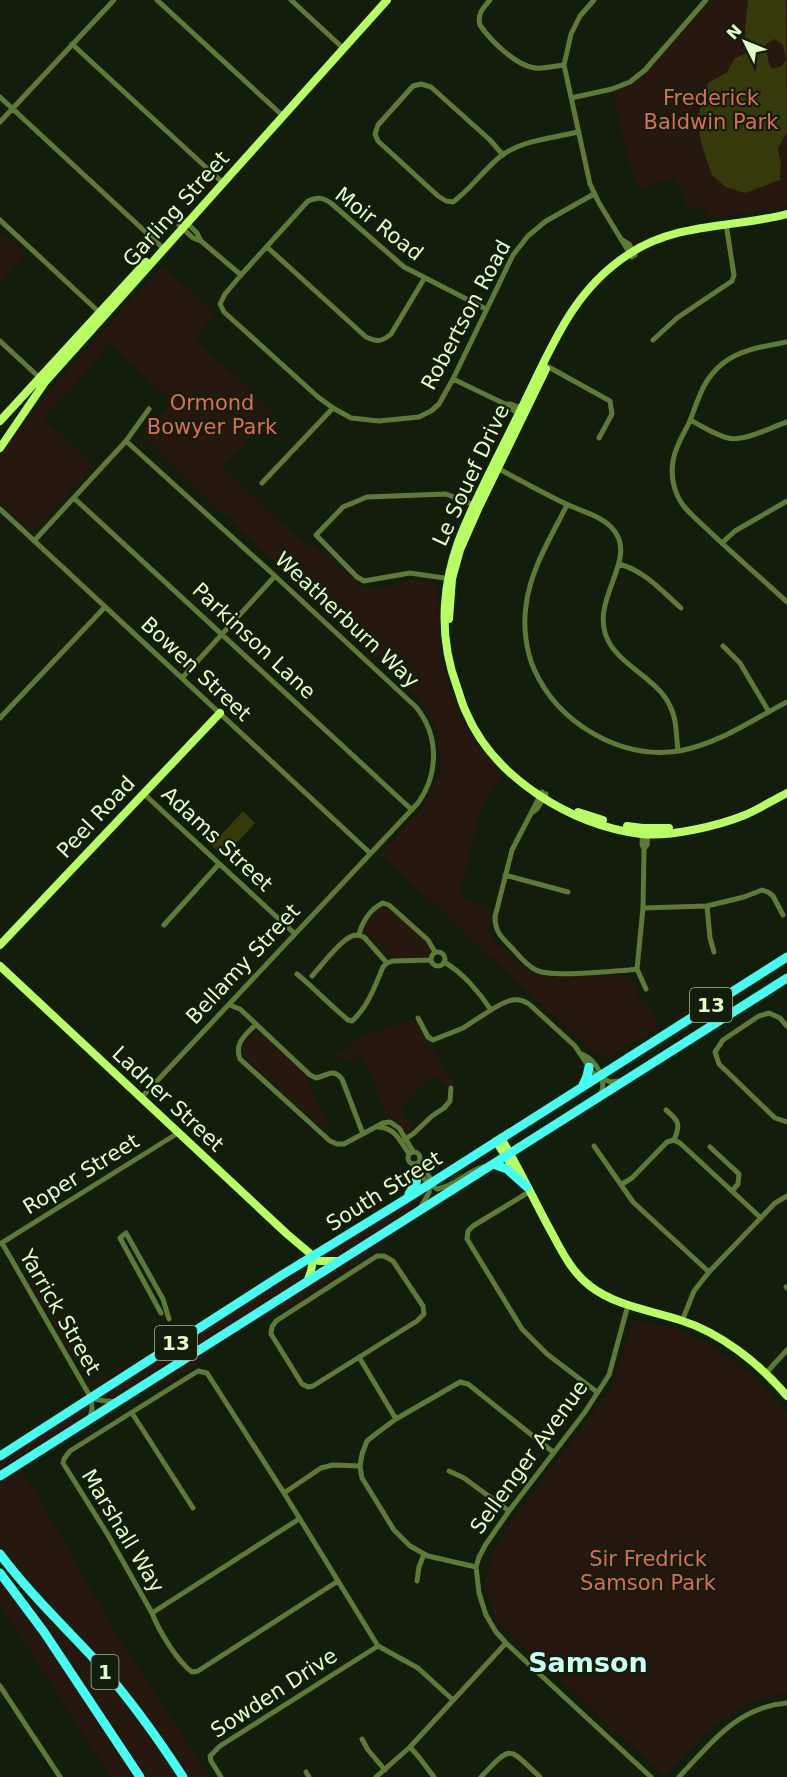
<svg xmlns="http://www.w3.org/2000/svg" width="787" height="1777" font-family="'DejaVu Sans',sans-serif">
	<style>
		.green { fill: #27180f }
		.water { fill: #363909; fill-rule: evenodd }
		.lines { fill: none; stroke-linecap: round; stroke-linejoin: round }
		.stream { stroke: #363909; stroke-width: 1.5 }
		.street { stroke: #5d7b37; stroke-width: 5 }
		.secondary { stroke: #b8fd61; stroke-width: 8 }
		.highway { stroke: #45fdf0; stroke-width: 9 }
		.labels { text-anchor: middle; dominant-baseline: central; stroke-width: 4.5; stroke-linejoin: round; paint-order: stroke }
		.shield { fill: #131d0c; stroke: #a4ba90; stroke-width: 1.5 }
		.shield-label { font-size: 20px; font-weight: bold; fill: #e2fec8 }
		.park-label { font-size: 21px; fill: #dc6c56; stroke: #131d0c }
		.street-label { font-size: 21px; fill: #e2fec8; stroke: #131d0c }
		.district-label { font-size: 27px; font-weight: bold; fill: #cafef3; stroke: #131d0c }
	</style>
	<rect width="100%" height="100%" fill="#131d0c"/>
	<!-- green -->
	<path class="green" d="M710,0H787V206L784,208L707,219L705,209L686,206L676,176L640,190L629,164L613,91L634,82Z
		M0,231L25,253L0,280Z
		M162,266L215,314L193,339L274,412L222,466L307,547L312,543L361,587L374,589L413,579L437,584L441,656L460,716L470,734L502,774L485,803L476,827L460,895L490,908L488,929L496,943L532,974L551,977L626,975L633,982L639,999L646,1001L659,1027L609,1058L599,1057L380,854L423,807L441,769L438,732L420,699L140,435L172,402L110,343L44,419L95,466L38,526C33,529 30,529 25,526L0,503V456L47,393Z
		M384,906C393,910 425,937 429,946C431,950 429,952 428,956L413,958L390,957L366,933L363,927C367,918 376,909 384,906Z
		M414,1019L456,1087H448L434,1074L402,1106V1113L414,1126L410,1131H406L395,1119L387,1117L363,1055L344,1062L337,1056L355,1039Z
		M257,1034L263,1035L307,1075L330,1132L328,1133L244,1056C240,1047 248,1036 257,1034Z
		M425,1190L428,1191L423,1199L416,1206L374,1236L358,1242L334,1257L319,1258Z
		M419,1215L420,1216L379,1243L370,1254L284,1308L269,1313L204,1355L197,1364L166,1383L164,1380L178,1368Z
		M306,1265L307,1266V1268L290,1288L177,1360L156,1370L110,1398L106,1392Z
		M33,1272L37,1273L33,1275L71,1344L75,1342L76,1349L69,1352L28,1277Z
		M633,1320L674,1328L710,1345L756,1377L787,1413V1693C725,1704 706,1734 665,1776L496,1621L484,1584L494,1549L519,1510L610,1391Z
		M136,1358L118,1373L93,1387L79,1365L80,1361L88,1377L97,1381Z
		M85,1405L88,1410L80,1420L0,1468V1462Z
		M22,1469L117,1635L210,1777H188L167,1745L0,1547V1484Z
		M10,1573L100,1671L123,1701L177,1777H145L74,1667L35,1614Z
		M0,1579L43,1636L135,1777H111L0,1605Z"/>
	<!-- water -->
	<path class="water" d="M748,0H786L787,132L778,148L781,165L780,180L745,193L726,187L712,175L702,146L697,120L708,83L727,72L735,58L747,53C742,36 747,18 748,0ZM775,39L783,45L786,60L782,66L772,69L768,60L766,44Z
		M243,811L255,823L224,857L212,845Z"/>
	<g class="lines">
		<!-- stream -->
		<path class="stream" d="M450,1180L461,1174"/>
		<!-- street -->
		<path class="street" d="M157,0L283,116
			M291,0L344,49
			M490,0C483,8 477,14 480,25C490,40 516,66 535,68C544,69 555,66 564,65
			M594,0L580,16L571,34L564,65L590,184L599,203L632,257
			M72,44L223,183
			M0,97L164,249
			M571,98L612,89L630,82L645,70L706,0
			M0,122L114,0
			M503,155L490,140L431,87L421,84L413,86L378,125L375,134L378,141L438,196L446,201L453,202C471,189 484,169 501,156C522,140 553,138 578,132
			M0,220L100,313
			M184,220L197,233L201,241
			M179,225L193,238L201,241L241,275
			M621,239L629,244L635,255
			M267,247L366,337C377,342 382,342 391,334L424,279
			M486,309L404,267L332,204C323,197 318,197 308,201L241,275L225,294L220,304L224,312L318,397L333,408L351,418L379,421L419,417L431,411L439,404L453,379L513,255L528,236L546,221L594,194
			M653,340L677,318L732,281L734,275L726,224
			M0,341L41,379
			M787,342C766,346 740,349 722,364C701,382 699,399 689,423C683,435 675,447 673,461C671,473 673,486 678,497C684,510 698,520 709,531C734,555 761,578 787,602
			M545,365L610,401L612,414L599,438
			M453,379L505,404L509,408L520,414
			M505,404H511L523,409
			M690,420C702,426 715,435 728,438C745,442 771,427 787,422
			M126,441L275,576L416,707C439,735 439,774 418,803L141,1098
			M497,468C520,480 543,493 566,504C581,511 599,515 611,527C643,559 584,601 610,644C624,667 659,681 670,706C677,719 676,736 678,751
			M262,483L333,408
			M74,498L412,810
			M567,505C551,537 530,570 526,606C523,626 526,651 534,669C558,723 620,760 679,751C718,744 752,720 787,702
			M0,509L370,853
			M34,541L126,441L149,409
			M722,543L735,531L787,501
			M619,564C645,571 662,591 681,608
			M451,579L410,573L364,581L357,577L316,535L343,507L367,497L446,494L477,506
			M723,646L740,663L769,712
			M182,678L275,576
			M0,718L105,607
			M542,792L512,850L495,917C495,932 502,938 512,948C519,956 527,966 536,970C551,978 609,971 629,970L637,969
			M143,793L294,933
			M533,812L537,809L546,794
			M643,831L642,844L644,849L643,908L637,969L646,989
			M644,849L647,845L648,831
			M505,875L568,892
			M707,906L710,938L714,952
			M643,908L707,906L744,897L762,890L768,892L773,896L783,915
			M164,925L219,864
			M359,935C362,922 370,909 383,903L389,905L428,940L435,952
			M431 959a7 7 0 1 1 14 0a7 7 0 1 1-14 0Z
			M444,962C462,972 480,993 491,1010C504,1002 515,995 529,1004L575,1046L593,1073L610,1082L619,1081
			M387,963L393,961L431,960
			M297,974C314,988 330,1005 348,1020L352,1021C368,1007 375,986 383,967L387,963
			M312,976C321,966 339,942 350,937C355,934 359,935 364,937L387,963
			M232,1006L240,1009L310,1075L316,1078C327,1076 333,1067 342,1079L363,1134
			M418,1018L428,1037L433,1040L463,1028L491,1010
			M256,1024C246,1035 234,1042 240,1059L330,1141L337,1144H344L383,1123L390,1122L399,1128L413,1151
			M787,1026L780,1018L769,1013L759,1016L723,1040L715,1052L719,1064L775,1118L787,1122
			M582,1054C596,1060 607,1079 601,1094
			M666,1110C679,1121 681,1124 674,1140
			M378,1127C396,1128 400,1141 409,1154
			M401,1142L413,1134L432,1116L444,1108L450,1101L451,1088
			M594,1146L633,1202L709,1272
			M710,1147L739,1174L738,1184L732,1191
			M408 1158a6 6 0 1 1 12 0a6 6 0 1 1-12 0Z
			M413,1164L425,1180L437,1189C455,1186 466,1172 483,1167
			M622,1184L632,1178L667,1142L674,1140L680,1143L761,1218
			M529,1192L473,1226L468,1231L467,1239L522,1329L547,1354L597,1392
			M420,1208L429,1193L430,1178L420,1161
			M2,1243L91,1398L92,1408L90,1418
			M0,1244L178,1133
			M377,1256H384L393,1261L423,1306L424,1314L417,1321L313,1386L308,1387L302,1384L271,1334L272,1327L276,1321Z
			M786,1287L787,1288
			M628,1305L609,1375L585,1412L509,1511L486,1544L479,1557L476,1567L479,1593L486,1615L496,1632L506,1643L651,1777
			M161,1313L120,1238L126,1233L163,1299L169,1319
			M682,1321L694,1291L709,1272L775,1203L787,1196
			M359,1357L396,1419
			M766,1373L787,1350
			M91,1398C100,1402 109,1400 118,1402
			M132,1413L193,1508
			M449,1471L464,1478L509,1511
			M284,1493L321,1468L333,1465L360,1466
			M476,1567L428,1556L410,1546L394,1530L362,1478L360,1466L362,1454L367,1441L377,1433L396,1419L460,1382L468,1384L553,1452
			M338,1581L198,1671L192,1672C177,1661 159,1631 152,1613L108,1535L63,1463L64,1459L70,1451L198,1371L207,1373L284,1493L378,1646L418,1668L453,1700
			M417,1581L419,1567L424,1554
			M152,1613L299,1519
			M0,1686L60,1777
			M362,1739L368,1750L385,1770
			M410,1747L418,1756L434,1777
			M306,1772L309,1777
			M221,1777L211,1761L210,1756L220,1746L378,1646
			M376,1777L410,1747L506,1643
			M481,1777C513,1743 508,1748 540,1777
			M679,1777C711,1743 737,1707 787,1703"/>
		<!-- secondary -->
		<path class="secondary" d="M787,214C734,228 677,222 629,254C573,290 552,346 524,403C511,430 497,457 484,484C464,525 448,558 445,604C443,633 447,660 457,687C460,695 462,704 466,712C494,778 571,825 641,834C670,837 718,826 745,815C759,809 773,800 787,793
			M0,421L146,262
			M0,448L45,382L387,0
			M449,619L452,579L460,550L479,507L546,369
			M578,812L603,820
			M627,826L643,828H669
			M0,945L220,713
			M0,966L287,1234L319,1261H338
			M501,1138C520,1169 535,1203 553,1235C563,1254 573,1273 590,1286C616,1306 649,1310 680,1320C721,1333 759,1363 787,1396
			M496,1141L517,1174
			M307,1282L311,1271L314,1256"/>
		<!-- highway -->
		<path class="highway" d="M583,1085L587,1076L589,1067
			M493,1164L507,1169L527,1187
			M409,1194L416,1183L418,1169
			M0,1456L282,1275L406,1199L787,957
			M0,1476L787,978
			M0,1554C29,1593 65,1627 98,1663C130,1699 157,1737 183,1777
			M0,1573L44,1632L140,1777"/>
	</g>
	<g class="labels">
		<!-- shield labels -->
		<g class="shield">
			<rect x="690" y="988" width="42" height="34" rx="4.5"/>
			<rect x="155" y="1326" width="42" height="34" rx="4.5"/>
			<rect x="91.5" y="1655" width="27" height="34" rx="4.5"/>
		</g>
		<g class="shield-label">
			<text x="711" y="1005">13</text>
			<text x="176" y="1343">13</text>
			<text x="105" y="1672">1</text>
		</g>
		<!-- park labels -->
		<g class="park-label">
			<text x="711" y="98">Frederick<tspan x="711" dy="24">Baldwin Park</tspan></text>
			<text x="212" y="403">Ormond<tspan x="212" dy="24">Bowyer Park</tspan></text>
			<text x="648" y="1559">Sir Fredrick<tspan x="648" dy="24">Samson Park</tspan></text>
		</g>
		<!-- street labels -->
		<g class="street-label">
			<text transform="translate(176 209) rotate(-48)">Garling Street</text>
			<text transform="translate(379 224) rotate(38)">Moir Road</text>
			<text transform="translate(466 315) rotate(-62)">Robertson Road</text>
			<text transform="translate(471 475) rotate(-65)">Le Souef Drive</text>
			<text transform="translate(347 620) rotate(43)">Weatherburn Way</text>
			<text transform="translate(254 641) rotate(43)">Parkinson Lane</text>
			<text transform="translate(196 669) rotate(43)">Bowen Street</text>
			<text transform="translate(96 817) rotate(-47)">Peel Road</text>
			<text transform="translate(217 839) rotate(43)">Adams Street</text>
			<text transform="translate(243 964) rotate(-47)">Bellamy Street</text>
			<text transform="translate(168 1099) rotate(43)">Ladner Street</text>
			<text transform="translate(81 1174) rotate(-32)">Roper Street</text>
			<text transform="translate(384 1191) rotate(-32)">South Street</text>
			<text transform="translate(60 1312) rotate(60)">Yarrick Street</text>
			<text transform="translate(529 1457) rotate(-54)">Sellenger Avenue</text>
			<text transform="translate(123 1531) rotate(59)">Marshall Way</text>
			<text transform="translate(274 1693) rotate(-33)">Sowden Drive</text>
		</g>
		<!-- district labels -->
		<g class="district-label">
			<text x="588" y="1662">Samson</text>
		</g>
	</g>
	<!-- north arrow -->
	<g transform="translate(745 42) rotate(313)" stroke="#131d0c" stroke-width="4.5" paint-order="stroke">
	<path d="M0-4.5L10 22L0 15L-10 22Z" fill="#e2fec8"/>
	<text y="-9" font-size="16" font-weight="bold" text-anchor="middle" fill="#e2fec8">N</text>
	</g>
</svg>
